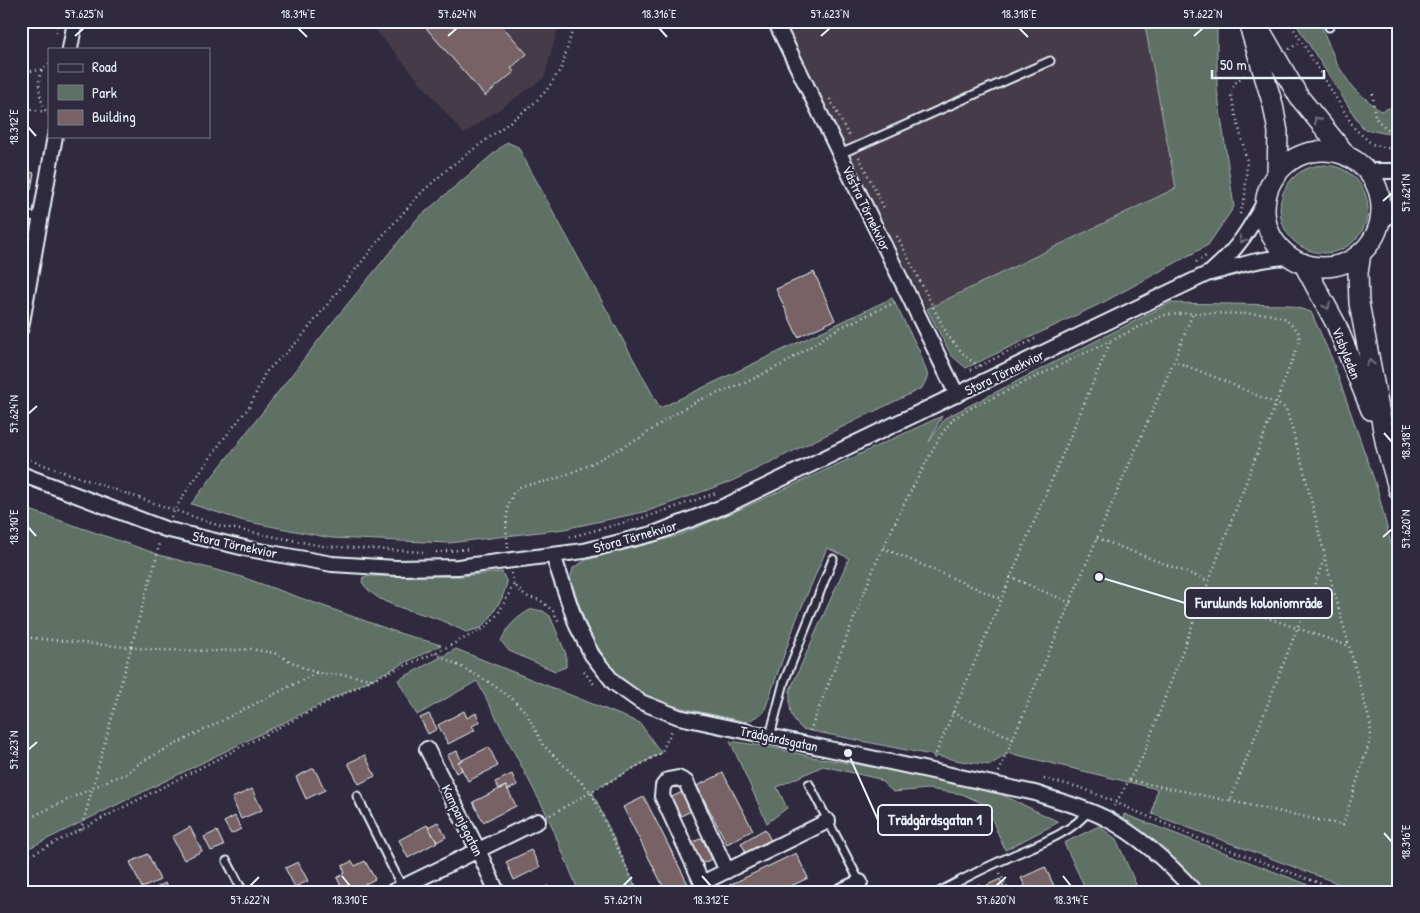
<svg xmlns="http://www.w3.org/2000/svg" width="1420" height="913" font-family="'Patrick Hand',sans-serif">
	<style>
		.built { fill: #453b49 }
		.green { fill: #5f6f65; stroke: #a4b0ae }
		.building { fill: #786265; stroke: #e8f1f8 }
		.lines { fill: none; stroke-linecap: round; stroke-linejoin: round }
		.lane-casing { stroke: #e8f1f8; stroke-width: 11 }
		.street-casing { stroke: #e8f1f8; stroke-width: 18 }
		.secondary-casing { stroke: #e8f1f8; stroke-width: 22 }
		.path { stroke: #e8f1f8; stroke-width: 2.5; stroke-dasharray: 1 4; stroke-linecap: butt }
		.lane { stroke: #2f2a3d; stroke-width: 7 }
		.street { stroke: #2f2a3d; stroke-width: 14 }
		.secondary { stroke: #2f2a3d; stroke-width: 19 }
		.oneway { stroke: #70707e }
		.ticks { fill: none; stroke: #e8f1f8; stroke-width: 2 }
		.labels { text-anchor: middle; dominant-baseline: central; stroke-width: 4.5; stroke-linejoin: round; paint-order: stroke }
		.street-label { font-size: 14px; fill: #e8f1f8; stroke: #2f2a3d }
		.leader { fill: none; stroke: #e8f1f8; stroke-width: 2 }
		.callout-dot { fill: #e8f1f8; stroke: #2f2a3d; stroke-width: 2 }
		.callout { fill: #2f2a3d; stroke: #e8f1f8; stroke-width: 2 }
		.callout-label { font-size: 15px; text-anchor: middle; font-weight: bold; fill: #e8f1f8 }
		.neatline { fill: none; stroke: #e8f1f8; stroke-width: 2 }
		.ticks-label { font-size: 12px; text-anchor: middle; fill: #e8f1f8 }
	</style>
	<rect width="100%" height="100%" fill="#2f2a3d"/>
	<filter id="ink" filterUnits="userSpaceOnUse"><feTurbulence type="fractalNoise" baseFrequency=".02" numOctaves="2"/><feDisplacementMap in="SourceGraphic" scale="10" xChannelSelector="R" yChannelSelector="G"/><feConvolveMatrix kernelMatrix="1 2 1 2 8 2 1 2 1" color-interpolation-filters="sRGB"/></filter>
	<g filter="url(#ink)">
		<!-- built -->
		<path class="built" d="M368,21H560L544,78L464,134Z
			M783,21H1144L1176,188L927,309Z"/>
		<!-- green -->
		<path class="green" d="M1144,21H1217V89L1234,207L1208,245L1104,302L966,368L951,355L927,309L1176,188Z
			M1294,21H1319L1337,64L1353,88L1380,111L1399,105V136L1363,129Z
			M507,142L518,147L660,408L892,298L919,350L928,376L922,388L732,481L648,511L564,529L449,543L331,538L244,521L191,504L328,328L417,219Z
			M1280 209a44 44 0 1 1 88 0a44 44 0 1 1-88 0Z
			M1170,303L1288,305L1311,312L1332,359L1377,488L1399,575V888L1382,892H1361L1152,814L1157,789L1009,753L990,765L961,761L802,729C788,716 790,708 790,690L849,558L827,548L797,618L764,712L747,722L650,701L616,674L591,637L570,580L573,568L586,560L677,536L750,505L942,416L929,442L945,418Z
			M21,507L163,556L239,576L402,634L441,645L21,852Z
			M502,572L507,583L502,598L490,618L481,628L466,632C459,629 452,625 445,622C418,610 378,608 362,582L363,577L373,576H463Z
			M532,609L543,611L550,616L566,654V667L555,671L509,651L501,641C508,625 517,617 532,609Z
			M456,649L640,723L661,753L592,791L638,892H579L547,815L477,681L417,715L398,680Z
			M730,741L775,748L812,757L984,786L1059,822L1005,850L986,805L962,794L928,789L893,792L879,779L823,766L777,787L787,808L767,823Z
			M1124,814L1327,892H1206C1180,865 1154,839 1123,818Z
			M1099,826L1116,839L1138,889L1131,892H1087L1064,843Z"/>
		<!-- building -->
		<path class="building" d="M420,21H498L527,54L511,68L514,72L485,96Z
			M21,170L34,173L31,190L21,188Z
			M814,272L835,320L798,337L776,289Z
			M464,711L467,718L476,713L480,722L472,726L475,730L448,744L438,725Z
			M429,714L437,729L428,734L420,718Z
			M489,747L498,766L468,781L458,762Z
			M457,751L461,760L458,762L462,770L456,773L447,755Z
			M365,755L375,776L359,784L348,763Z
			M314,768L325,790L306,799L296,777Z
			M723,773L753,830L727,844L697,786Z
			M512,774L517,785L508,790L506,786L499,789L495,782Z
			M506,786L516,806L483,822L473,802Z
			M252,789L262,810L241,819L232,798Z
			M682,792L691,811L677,818L668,799Z
			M644,797L692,892H666L623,807Z
			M235,816L241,829L231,834L224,822Z
			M438,822L446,837L437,842L428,827Z
			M427,825L437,842L408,858L399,840Z
			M190,827L202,851L184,860L172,837Z
			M765,829L772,843L748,856L741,843Z
			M217,831L224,846L211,851L204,837Z
			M702,838L712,859L697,866L687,845Z
			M531,850L540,867L514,880L506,862Z
			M796,853L808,878L778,892H715Z
			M148,854L160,880L142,888L130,862Z
			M352,861L355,866L365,861L375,879L350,892H344L337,878L345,873L342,866Z
			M298,862L308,881L295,887L285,868Z
			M1045,867L1057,892H1028L1021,878Z
			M1000,879L1006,892H990L987,885Z
			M165,883L169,892H149Z
			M548,886L551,892H535Z"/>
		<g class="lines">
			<defs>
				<path id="lane" d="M1327,21L1329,27
					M840,154L1050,61
					M21,214L40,218
					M770,736L784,682L833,559
					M809,784L865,892
					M357,796L402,887
					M227,861L243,892
					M939,892C961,880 982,869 1005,859C1030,847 1072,834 1088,811"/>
				<path id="street" d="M775,21L957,395
					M70,49L75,21
					M1367,171H1399
					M1379,225L1399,205
					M1212,271C1239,248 1250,228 1267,198
					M21,328L55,136
					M21,474L165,529L249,549L332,564L396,568L458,567L584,551L656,533L725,506L1207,274C1235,267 1263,257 1291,257
					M553,555L577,626L592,655L614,683L641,702L679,717L1035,793C1058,801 1085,807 1107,819C1141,837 1169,863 1195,892
					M427,749L478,850L497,892
					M702,883L662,796L663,786L668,780L678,778L686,782L727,871
					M706,891L702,883L828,821
					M392,892L538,821
					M839,892L860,882"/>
				<path id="secondary" d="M1255,21L1299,97L1348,157
					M1251,32L1273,105L1278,132L1277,175
					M1265 209a58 58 0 1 1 116 0a58 58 0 1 1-116 0Z
					M1361,253L1358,273L1359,303L1386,446L1399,491
					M1303,263L1336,324L1371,410"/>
			</defs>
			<!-- lane casing -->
			<use href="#lane" class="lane-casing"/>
			<!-- street casing -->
			<use href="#street" class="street-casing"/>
			<!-- secondary casing -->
			<use href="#secondary" class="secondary-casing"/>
			<!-- path -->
			<path class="path" d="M57,21V35
				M1289,21L1355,129L1372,144L1399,151
				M1289,49L1301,42
				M49,64C47,66 44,67 42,70C36,80 40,107 49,114
				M21,72L42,70
				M1373,94L1374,112L1377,120L1390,131L1399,146
				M830,99L850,138
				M21,108L46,112
				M859,157L884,208
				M1240,214L1245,196L1247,161L1231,95L1235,83L1247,73
				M897,236L948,336L967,358L979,366
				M1196,262L1206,256
				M1399,278L1397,295L1399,347
				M971,370L1035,339
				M21,457L220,526L322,546L423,552
				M171,517L183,496L222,441L250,406L265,373L299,340L384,234L422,192L450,167L531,106L546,91L562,67L575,21
				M570,537L649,516L716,493
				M1097,538L1209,581
				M508,548L506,526L508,507L513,493L521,486L553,480L587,466L640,438L670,417L697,401L745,383L787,362L837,329L896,302
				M883,548L1001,599
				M436,552L471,549
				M511,573L514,584L525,596L540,600L553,611L560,624
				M1010,577L1071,603
				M1204,596L1349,646
				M21,637L158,650L218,651L251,649L274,653L308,670L324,674L349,675L371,679
				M435,653L489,682L511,698L526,712L543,745L591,792L638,892
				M584,671L591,681L596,686
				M952,713L1013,738
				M810,731L875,565L904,504L940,436L954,418L969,409L1164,315L1193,313L1267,314L1284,318L1298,331L1300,339L1143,756L1114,806
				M934,758L1111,340
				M999,772L1097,538L1174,361L1193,313
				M1044,779L1082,788L1198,838L1343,892
				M1130,780L1230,801L1325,557L1303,467L1286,408L1222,380L1174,361
				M1230,801L1343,825L1371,737L1370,722L1325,559
				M550,815L661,753L673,728
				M21,822L109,780L126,774L141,762L166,749L318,672
				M81,830L141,611L157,556L159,542
				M21,860L373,679L435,653L485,628L498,614L514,584
				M1000,873L1009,892
				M978,884L982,892"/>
			<!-- lane -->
			<use href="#lane" class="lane"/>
			<!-- street -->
			<use href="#street" class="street"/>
			<!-- secondary -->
			<use href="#secondary" class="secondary"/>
		</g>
		<!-- one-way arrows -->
		<defs><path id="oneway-chevron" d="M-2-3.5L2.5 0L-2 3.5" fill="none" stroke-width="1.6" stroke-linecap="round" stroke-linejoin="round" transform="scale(1.25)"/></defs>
		<g class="oneway">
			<use href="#oneway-chevron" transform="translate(1317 120) rotate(-129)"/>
			<use href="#oneway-chevron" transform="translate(1242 240) rotate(125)"/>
			<use href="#oneway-chevron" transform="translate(1327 306) rotate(64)"/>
			<use href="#oneway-chevron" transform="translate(1370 363) rotate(-101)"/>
		</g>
	</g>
	<!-- ticks -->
	<path class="ticks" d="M298,28L307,37M659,28L667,37M1019,28L1028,37M75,36L84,28M448,36L457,28M821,36L830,28M1194,36L1203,28M28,127L36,136M1383,201L1392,193M28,414L37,406M1384,433L1392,442M28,527L36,536M1383,537L1392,529M28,750L37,742M1384,833L1392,842M342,876L350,886M702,876L711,886M1063,876L1071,886M250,886L259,877M623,886L632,877M996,886L1006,877"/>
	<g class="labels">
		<!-- street labels -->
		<g class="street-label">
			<text transform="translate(867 208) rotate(64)">Västra Törnekvior</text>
			<text transform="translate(1347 353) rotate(68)">Visbyleden</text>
			<text transform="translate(1004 372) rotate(-26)">Stora Törnekvior</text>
			<text transform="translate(635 536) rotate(-16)">Stora Törnekvior</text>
			<text transform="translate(235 544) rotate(12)">Stora Törnekvior</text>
			<text transform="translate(779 738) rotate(12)">Trädgårdsgatan</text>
			<text transform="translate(463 820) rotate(64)">Kampanjegatan</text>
		</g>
	</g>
	<!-- callouts -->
	<path class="leader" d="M1099 577L1185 603M848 753L878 820"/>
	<g class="callout-dot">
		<circle cx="1099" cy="577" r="5"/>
		<circle cx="848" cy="753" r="5"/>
	</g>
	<g class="callout">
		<rect x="1185" y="588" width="147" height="30" rx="5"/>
		<rect x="878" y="805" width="114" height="30" rx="5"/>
	</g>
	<g class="callout-label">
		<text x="1259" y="608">Furulunds koloniområde</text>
		<text x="935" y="825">Trädgårdsgatan 1</text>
	</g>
	<!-- margin -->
	<rect width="1420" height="913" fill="none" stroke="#2f2a3d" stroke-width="55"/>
	<!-- legend -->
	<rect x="48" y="48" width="162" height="90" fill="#2f2a3d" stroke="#797a88"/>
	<rect x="58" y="64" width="25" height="8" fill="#2f2a3d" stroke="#797a88"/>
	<text x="92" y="72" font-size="15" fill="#e8f1f8">Road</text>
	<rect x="58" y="85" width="25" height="15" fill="#5f6f65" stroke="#797a88"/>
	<text x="92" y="98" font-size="15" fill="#e8f1f8">Park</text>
	<rect x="58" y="110" width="25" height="15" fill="#786265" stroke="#797a88"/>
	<text x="92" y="122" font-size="15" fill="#e8f1f8">Building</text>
	<!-- scale -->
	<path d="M1212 70v8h112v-8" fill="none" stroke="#e8f1f8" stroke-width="2.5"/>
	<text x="1220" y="70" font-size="15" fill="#e8f1f8" stroke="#2f2a3d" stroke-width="4" paint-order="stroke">50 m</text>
	<rect x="28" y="28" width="1364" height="858" class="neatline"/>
	<g class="ticks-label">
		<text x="84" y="18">57.625°N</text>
		<text x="298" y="18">18.314°E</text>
		<text x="457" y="18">57.624°N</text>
		<text x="659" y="18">18.316°E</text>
		<text x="830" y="18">57.623°N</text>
		<text x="1019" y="18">18.318°E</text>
		<text x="1203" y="18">57.622°N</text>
		<text transform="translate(14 127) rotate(-90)" y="4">18.312°E</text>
		<text transform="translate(1406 193) rotate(-90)" y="4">57.621°N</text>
		<text transform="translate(14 414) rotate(-90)" y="4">57.624°N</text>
		<text transform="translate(1406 442) rotate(-90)" y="4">18.318°E</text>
		<text transform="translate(14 527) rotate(-90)" y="4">18.310°E</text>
		<text transform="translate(1406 529) rotate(-90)" y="4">57.620°N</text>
		<text transform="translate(14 750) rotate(-90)" y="4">57.623°N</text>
		<text transform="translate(1406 842) rotate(-90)" y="4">18.316°E</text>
		<text x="250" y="904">57.622°N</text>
		<text x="350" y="904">18.310°E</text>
		<text x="623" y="904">57.621°N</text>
		<text x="711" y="904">18.312°E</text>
		<text x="996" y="904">57.620°N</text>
		<text x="1071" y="904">18.314°E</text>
	</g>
</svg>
